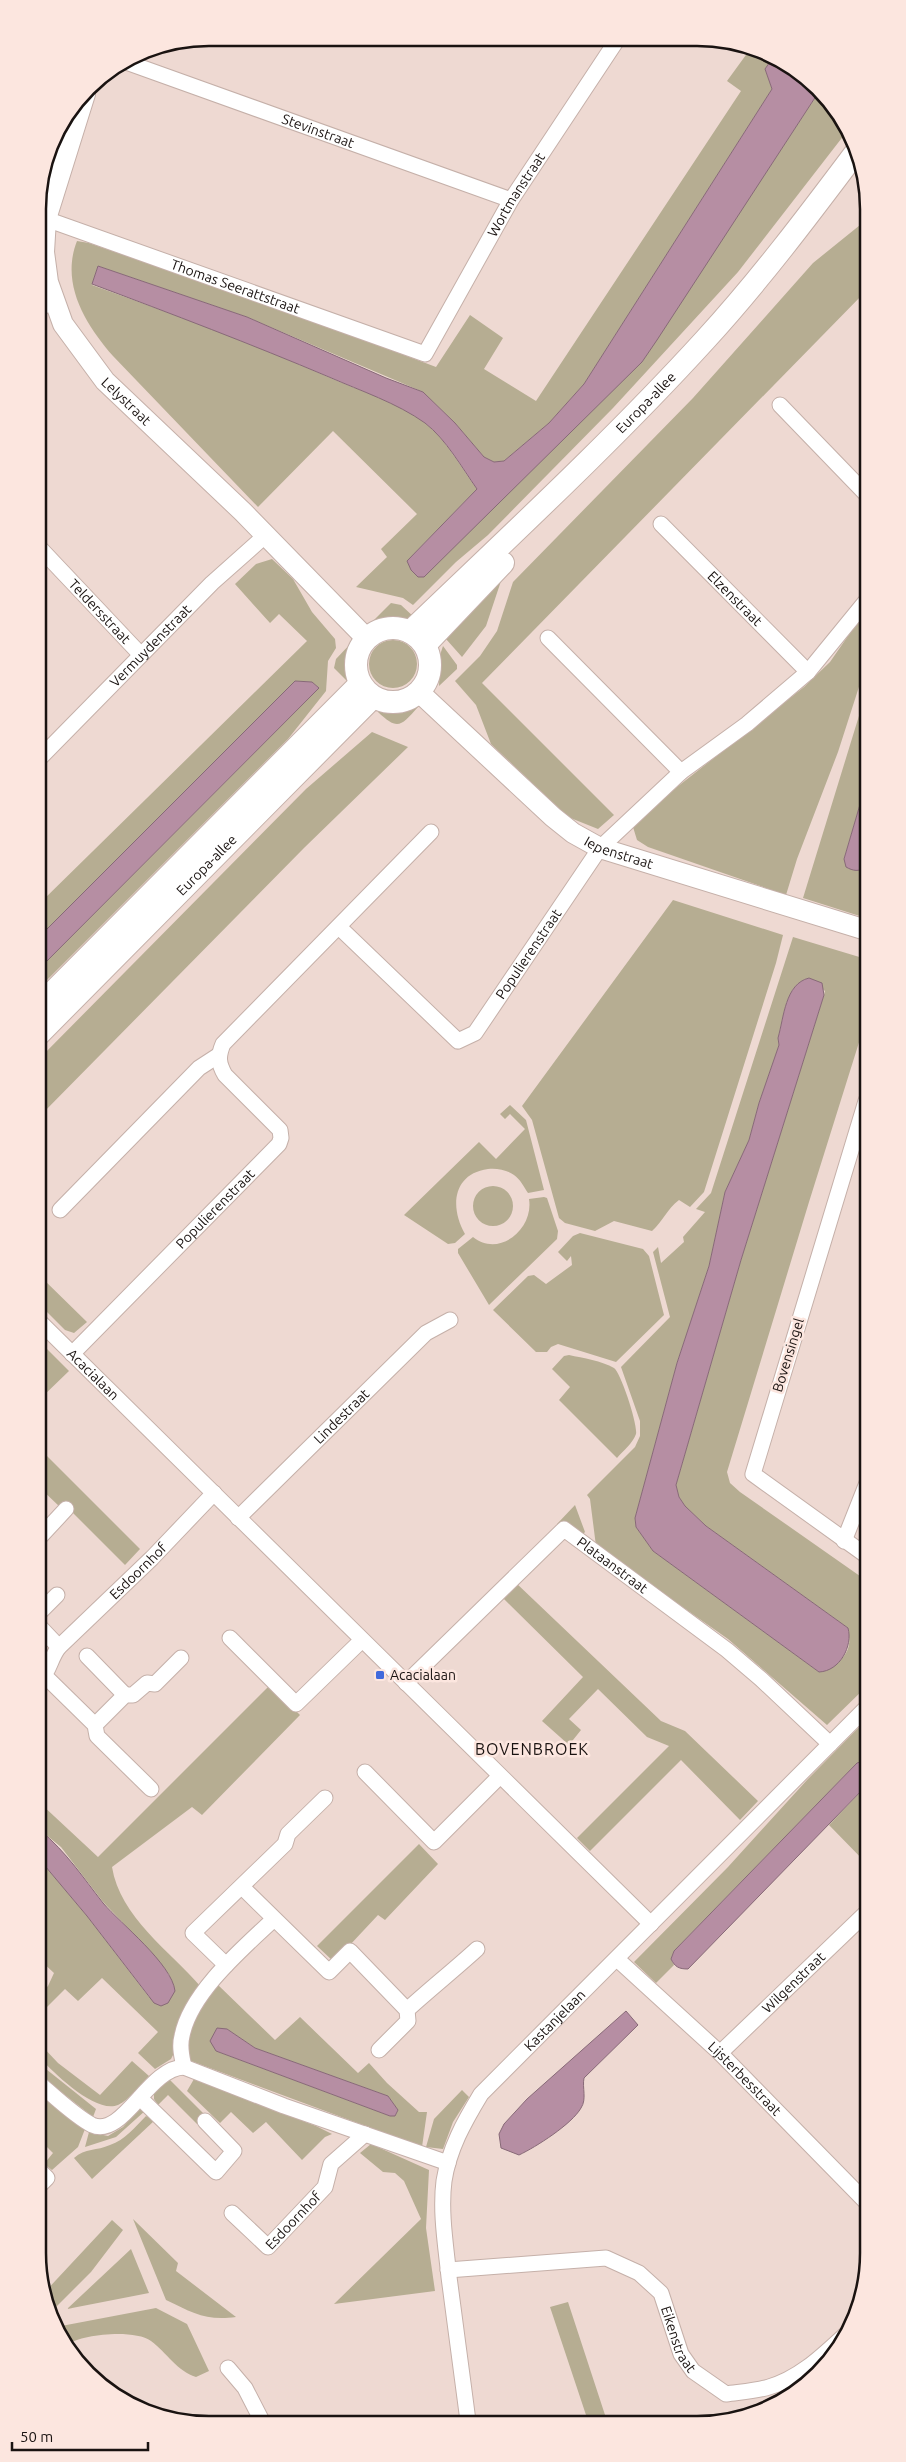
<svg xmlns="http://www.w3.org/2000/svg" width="906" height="2462" font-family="Ubuntu,sans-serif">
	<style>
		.green { fill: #b6ad92; fill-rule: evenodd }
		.water { fill: #b68ea3; stroke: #876977 }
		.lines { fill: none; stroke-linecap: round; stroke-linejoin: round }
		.minor-casing { stroke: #c5b0a9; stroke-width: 17 }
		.tertiary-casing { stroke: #c5b0a9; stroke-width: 22 }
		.secondary-casing { stroke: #c5b0a9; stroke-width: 24 }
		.minor { stroke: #fff; stroke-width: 15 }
		.tertiary { stroke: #fff; stroke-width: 20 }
		.secondary { stroke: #fff; stroke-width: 22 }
		.poi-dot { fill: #416adc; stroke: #fce6df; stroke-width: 2 }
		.labels { text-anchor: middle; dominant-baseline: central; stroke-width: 5; stroke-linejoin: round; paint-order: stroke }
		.street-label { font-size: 14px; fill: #1a1311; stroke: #fce6df }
		.poi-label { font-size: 14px; fill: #1a1311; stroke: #fce6df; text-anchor: start }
		.quarter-label { font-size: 16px; letter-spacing: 1px; fill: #1a1311; stroke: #fce6df }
		.rim { fill: none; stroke: #1a1311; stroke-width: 2.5 }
	</style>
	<rect width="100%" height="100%" fill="#eed9d2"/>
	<!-- green -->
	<path class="green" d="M751,48L774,56L765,69L772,89L584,384L549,423L504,461L494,462L484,457L455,423L423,392L247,317L98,266L92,285C174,314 254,345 333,379C363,392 399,403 425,423C446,439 461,468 477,489L407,561L642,362L820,90L848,130L738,272L613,408L488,535L456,562L413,605L403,598L356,587L387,557L381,549L417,514L333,431L258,507L113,356C86,325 60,284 77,241L89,243L309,319L436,367L470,315L503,338L484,369L536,401L741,91L727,81Z
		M865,221V292L482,683L614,815L598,829L568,817L491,744L476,705L455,681L480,656L497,631L513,582L693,398L813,263Z
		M272,559L293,579L312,612L335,639L336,648L328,661L326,691L288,739L39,988V969L319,688L312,682L295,681L39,937V904L307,641L279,614L270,623L235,584L256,564Z
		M503,575L486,626L462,657L446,639Z
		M391,603L401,605L415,618L370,624Z
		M866,610V665L838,752L797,859L786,895L648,847L637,840L633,827L639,817L804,687L830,662Z
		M369 664a24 24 0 1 1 48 0a24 24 0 1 1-48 0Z
		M353,641L350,684L334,668L336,659Z
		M443,646L457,665V669L439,686L440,655Z
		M866,693V784L844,859L862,870L866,867V918L803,898Z
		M418,707C401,726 398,731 378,712C387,708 406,709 418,707Z
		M372,732L408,747L304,848L39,1117V1059L306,789Z
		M673,900L783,935L776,963L704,1192L690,1207L679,1200C667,1209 663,1221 652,1231L614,1221L595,1231L565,1223L559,1218L532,1120L522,1106Z
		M793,937L866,959V1020L809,1202L727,1472L730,1483L740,1492L867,1581V1686L827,1725L728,1639L596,1546L590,1499L587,1495L635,1447L640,1436V1421L621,1367L670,1317L653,1252L658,1247L661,1263L684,1242L683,1237L705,1212L696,1209L711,1193ZM809,978L825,991L824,995L741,1260L676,1485L679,1497L685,1506L706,1526L848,1628C848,1633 850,1639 849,1644C848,1657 831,1671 819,1672L653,1551L636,1527L635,1518L677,1363L709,1266L725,1192L749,1140L759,1103L779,1045L778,1038C784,1017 785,984 809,978Z
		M510,1105L526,1120L544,1190L528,1193C524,1187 520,1179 514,1175C507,1170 497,1168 488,1169C452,1174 450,1208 465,1234L455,1243L448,1244L404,1215L479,1142L496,1159L525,1129L510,1114L505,1119L500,1114Z
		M473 1206a20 20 0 1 1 40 0a20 20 0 1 1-40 0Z
		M544,1197L547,1198L558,1231L557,1239L489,1305L458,1253V1249L473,1237C499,1258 534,1229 529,1199Z
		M580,1233L643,1249L649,1256L664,1315L616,1362L558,1344L551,1347L547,1352H536L493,1310L528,1276L534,1275L546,1284L572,1265L571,1256L567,1261L558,1252L573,1236Z
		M39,1275L87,1322L74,1333L65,1330L39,1304Z
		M40,1342L69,1371L40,1399Z
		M569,1355C583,1358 602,1361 614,1368C621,1373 638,1425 636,1434C633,1443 623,1451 617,1458L559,1400L570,1387L552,1369L564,1356Z
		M40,1449L140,1549L125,1565L64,1504L60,1507L40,1488Z
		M575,1505L585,1532L581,1536L557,1527V1524Z
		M515,1582L661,1721L685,1731L758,1801L740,1820L681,1760L590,1851L577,1838L669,1746L647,1737L598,1689L569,1719L581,1730L569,1745L542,1721L583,1677L501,1596Z
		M270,1685L300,1715L202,1815L192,1807L112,1867C120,1917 170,1951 201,1987L174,2053L171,2059L155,2069L138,2053L158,2032L102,1978L78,2001L65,1989L40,2014V1994L48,1986L54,1973L40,1960V1860L87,1916L149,1997L170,1976L152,1953L103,1902L61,1847L40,1830V1803L98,1857Z
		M867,1719V1760L857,1763L674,1951L671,1959L674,1965L656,1983L634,1962L728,1867L807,1780Z
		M867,1785L868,1865L829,1825Z
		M419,1844L438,1864L385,1920L378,1915L334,1962L317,1946Z
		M217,1984L275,2040L300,2017L358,2073L369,2063L387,2083L419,2112H427L422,2147L191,2061C173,2040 205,2002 217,1984ZM227,2029L255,2048L388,2096L398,2110L395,2116H390L216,2051Z
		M41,2045L58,2063L100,2095L132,2061L149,2076C140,2085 129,2100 118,2105C96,2114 55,2074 41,2059Z
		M41,2065L96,2109L93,2117L41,2076Z
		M168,2078L206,2116L197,2124L168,2095L158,2105L154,2099V2093Z
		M194,2079L316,2126L332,2134L325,2137L302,2160L266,2122L253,2133L231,2112L220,2123L187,2091Z
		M41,2090L59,2111L85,2129L78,2147L52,2170L44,2164L53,2153L41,2141Z
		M462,2090L469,2097L453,2122L443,2149L426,2147L434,2119Z
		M142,2109L146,2110L116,2137L85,2147L89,2132L108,2136L123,2127L137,2111Z
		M146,2116L154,2121L92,2179L74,2158C85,2148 97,2151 110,2145C125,2140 135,2127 146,2116Z
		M371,2144L429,2170L426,2228L435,2291L334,2304L421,2219L404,2181L395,2173L383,2172L360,2153Z
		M133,2219L178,2263L176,2271L236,2317C206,2321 193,2313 166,2300Z
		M112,2220L123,2230L91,2272L51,2312L43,2294Z
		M131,2249L149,2293L67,2309Z
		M568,2302L607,2421H588L550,2307Z
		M156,2308L187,2324L209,2371L196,2377C177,2371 167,2353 151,2341C134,2329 83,2334 66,2345L56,2327Z"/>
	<!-- water -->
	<path class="water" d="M774,56L820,90L657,340L642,362L424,577H418L411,570L407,561L477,489C462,468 446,439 425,423C397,403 361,391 329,377C251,344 172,314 92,284L98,266L247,317L386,378L423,392L455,423L484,457L494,462L504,461L549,423L584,384L772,89L765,69Z
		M295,681L312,682L319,688L39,969V937Z
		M866,784V867C859,872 853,871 846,867L844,859Z
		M809,978L822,983L824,995L741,1260L676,1485L679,1497L685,1506L706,1526L848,1628C853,1646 840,1671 819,1672L653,1551L636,1527L635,1518L677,1363L709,1266L725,1192L749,1140L759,1103L779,1045L778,1038C784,1017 785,984 809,978Z
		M867,1760V1785L688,1969C679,1969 675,1967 671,1959L674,1951L857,1763Z
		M40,1830C67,1853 82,1876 103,1903C121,1924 172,1964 175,1991L168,2003L161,2006L154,2003L87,1916L40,1860Z
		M626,2011L638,2025L584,2078C582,2088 587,2099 581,2108C572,2124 536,2147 519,2155L501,2148L499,2134L504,2124L527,2099Z
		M217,2028L227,2029L255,2048L388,2096L398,2110L395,2116H390L216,2051L210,2041Z"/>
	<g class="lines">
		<defs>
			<g id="minor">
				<path id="s1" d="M126,62L511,200"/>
				<path id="s2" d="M46,219L425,354L511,200L617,40"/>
				<path d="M38,308L53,303"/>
				<path d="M780,405L866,494"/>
				<path id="s3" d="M661,524L808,672"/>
				<path id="s4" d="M38,546L141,655"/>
				<path d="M548,638L681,772"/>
				<path id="s5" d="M39,759L212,583L266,535"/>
				<path id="s6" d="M339,927L458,1041L475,1033L600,848L681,772L747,724L808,672L866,601"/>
				<path d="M866,1101L753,1474L867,1556"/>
				<path d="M60,1210L199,1068L219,1055"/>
				<path id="s7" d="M39,1321L651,1924"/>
				<path id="s8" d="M72,1354L279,1144L281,1138L280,1130L225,1075C218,1063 218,1056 223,1044L431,832"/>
				<path id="s9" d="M238,1518L426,1333L450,1320"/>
				<path d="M40,1537L66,1509"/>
				<path d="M844,1541L867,1483"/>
				<path d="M40,1612L57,1595"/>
				<path d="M40,1627L59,1647"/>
				<path d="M230,1638L296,1704L362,1640"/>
				<path d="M87,1656L125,1695"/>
				<path d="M45,1676L95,1725L97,1736L151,1789"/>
				<path id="s10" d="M40,1680C50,1671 50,1658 59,1647L152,1558L214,1493"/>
				<path id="s11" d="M406,1683L564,1529L727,1650L761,1679L830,1744"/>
				<path d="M95,1725L125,1695H133L147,1683L155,1684L181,1658"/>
				<path d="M365,1772L434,1842L500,1776"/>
				<path d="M242,1887L329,1972L350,1951L407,2010L408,2021L379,2050"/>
				<path id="s12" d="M617,1959L720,2053L868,2204"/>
				<path d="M226,1965L193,1933L285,1844L288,1834L325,1798"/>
				<path d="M407,2010C430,1989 454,1970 477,1949"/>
				<path id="s13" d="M720,2053L868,1911"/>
				<path d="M184,2067C182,2057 179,2047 182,2036C190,1993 243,1948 274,1919"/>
				<path d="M41,2085C55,2097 76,2117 92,2125C123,2139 148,2068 184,2067L284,2106L448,2163"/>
				<path d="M140,2098L216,2172L234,2151L205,2121"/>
				<path d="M41,2172L47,2178L41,2184"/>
				<path id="s14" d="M232,2213L268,2247L325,2187L331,2164L365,2134"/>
				<path id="s15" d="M448,2270L606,2258L639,2273L661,2293L681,2354L693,2371L726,2394C740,2392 756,2391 769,2387C800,2378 823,2355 846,2334"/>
				<path d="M228,2368L245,2388L262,2421"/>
				<path id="s16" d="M468,2421C462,2373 455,2325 449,2277C446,2247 440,2212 444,2181C449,2149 464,2122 481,2094L867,1707"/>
			</g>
			<g id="tertiary">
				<path id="s17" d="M85,94L46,219L44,252L48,282L63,324L105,381L243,512L367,639"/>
				<path id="s18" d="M419,692L553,817L573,833L600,848L866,930"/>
			</g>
			<g id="secondary">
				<circle cx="393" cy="665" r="37"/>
				<path id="s19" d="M410,632C510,536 612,442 705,340C759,281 808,216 856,152"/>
				<path d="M425,645L503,563"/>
				<path d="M39,1006L360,684"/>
				<path id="s20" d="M39,1034L373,697"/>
			</g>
		</defs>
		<!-- minor casing -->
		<use href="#minor" class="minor-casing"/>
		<!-- tertiary casing -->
		<use href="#tertiary" class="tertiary-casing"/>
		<!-- secondary casing -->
		<use href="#secondary" class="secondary-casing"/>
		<!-- minor -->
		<use href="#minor" class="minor"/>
		<!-- tertiary -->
		<use href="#tertiary" class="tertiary"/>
		<!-- secondary -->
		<use href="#secondary" class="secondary"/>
	</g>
	<!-- markers -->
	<rect class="poi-dot" x="375" y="1670" width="10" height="10" rx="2.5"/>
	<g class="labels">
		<!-- street labels -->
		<g class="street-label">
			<text stroke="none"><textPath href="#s1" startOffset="204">Stevinstraat</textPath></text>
			<text stroke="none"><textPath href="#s2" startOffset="586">Wortmanstraat</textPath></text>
			<text stroke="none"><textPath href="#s2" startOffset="201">Thomas Seerattstraat</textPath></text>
			<text stroke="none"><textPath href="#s17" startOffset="339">Lelystraat</textPath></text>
			<text stroke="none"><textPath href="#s19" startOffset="329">Europa-allee</textPath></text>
			<text stroke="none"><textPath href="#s3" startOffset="105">Elzenstraat</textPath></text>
			<text stroke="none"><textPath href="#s4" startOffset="90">Teldersstraat</textPath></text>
			<text stroke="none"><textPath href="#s5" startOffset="159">Vermuydenstraat</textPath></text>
			<text stroke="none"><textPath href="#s18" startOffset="259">Iepenstraat</textPath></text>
			<text stroke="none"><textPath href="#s20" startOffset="238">Europa-allee</textPath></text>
			<text stroke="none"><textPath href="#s6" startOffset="279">Populierenstraat</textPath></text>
			<text stroke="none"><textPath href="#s8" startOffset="204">Populierenstraat</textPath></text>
			<text transform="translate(788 1355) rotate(-73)">Bovensingel</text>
			<text stroke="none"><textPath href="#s7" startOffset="76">Acacialaan</textPath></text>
			<text stroke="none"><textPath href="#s9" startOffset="145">Lindestraat</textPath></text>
			<text stroke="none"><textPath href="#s11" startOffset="281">Plataanstraat</textPath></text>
			<text stroke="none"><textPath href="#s10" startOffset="148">Esdoornhof</textPath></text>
			<text stroke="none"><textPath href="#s13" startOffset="102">Wilgenstraat</textPath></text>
			<text stroke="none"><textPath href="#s16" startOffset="441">Kastanjelaan</textPath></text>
			<text stroke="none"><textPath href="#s12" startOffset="175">Lijsterbesstraat</textPath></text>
			<text stroke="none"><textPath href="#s14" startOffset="86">Esdoornhof</textPath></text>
			<text stroke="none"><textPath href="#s15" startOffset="274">Eikenstraat</textPath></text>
		</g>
		<!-- poi labels -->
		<g class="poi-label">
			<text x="390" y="1675">Acacialaan</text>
		</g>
		<!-- quarter labels -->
		<g class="quarter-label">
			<text x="532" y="1749">BOVENBROEK</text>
		</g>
	</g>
	<!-- crop -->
	<path d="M0 0H906V2462H0ZM209 46H697A163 163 0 0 1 860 209V2253A163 163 0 0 1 697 2416H209A163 163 0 0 1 46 2253V209A163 163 0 0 1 209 46Z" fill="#fce6df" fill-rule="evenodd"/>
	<path class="rim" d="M209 46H697A163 163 0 0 1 860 209V2253A163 163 0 0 1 697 2416H209A163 163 0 0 1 46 2253V209A163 163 0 0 1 209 46Z"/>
	<!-- scale -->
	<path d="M12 2442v8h136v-8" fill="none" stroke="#1a1311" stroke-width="2.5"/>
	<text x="20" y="2442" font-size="15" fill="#1a1311" stroke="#fce6df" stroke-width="4" paint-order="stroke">50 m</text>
</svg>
